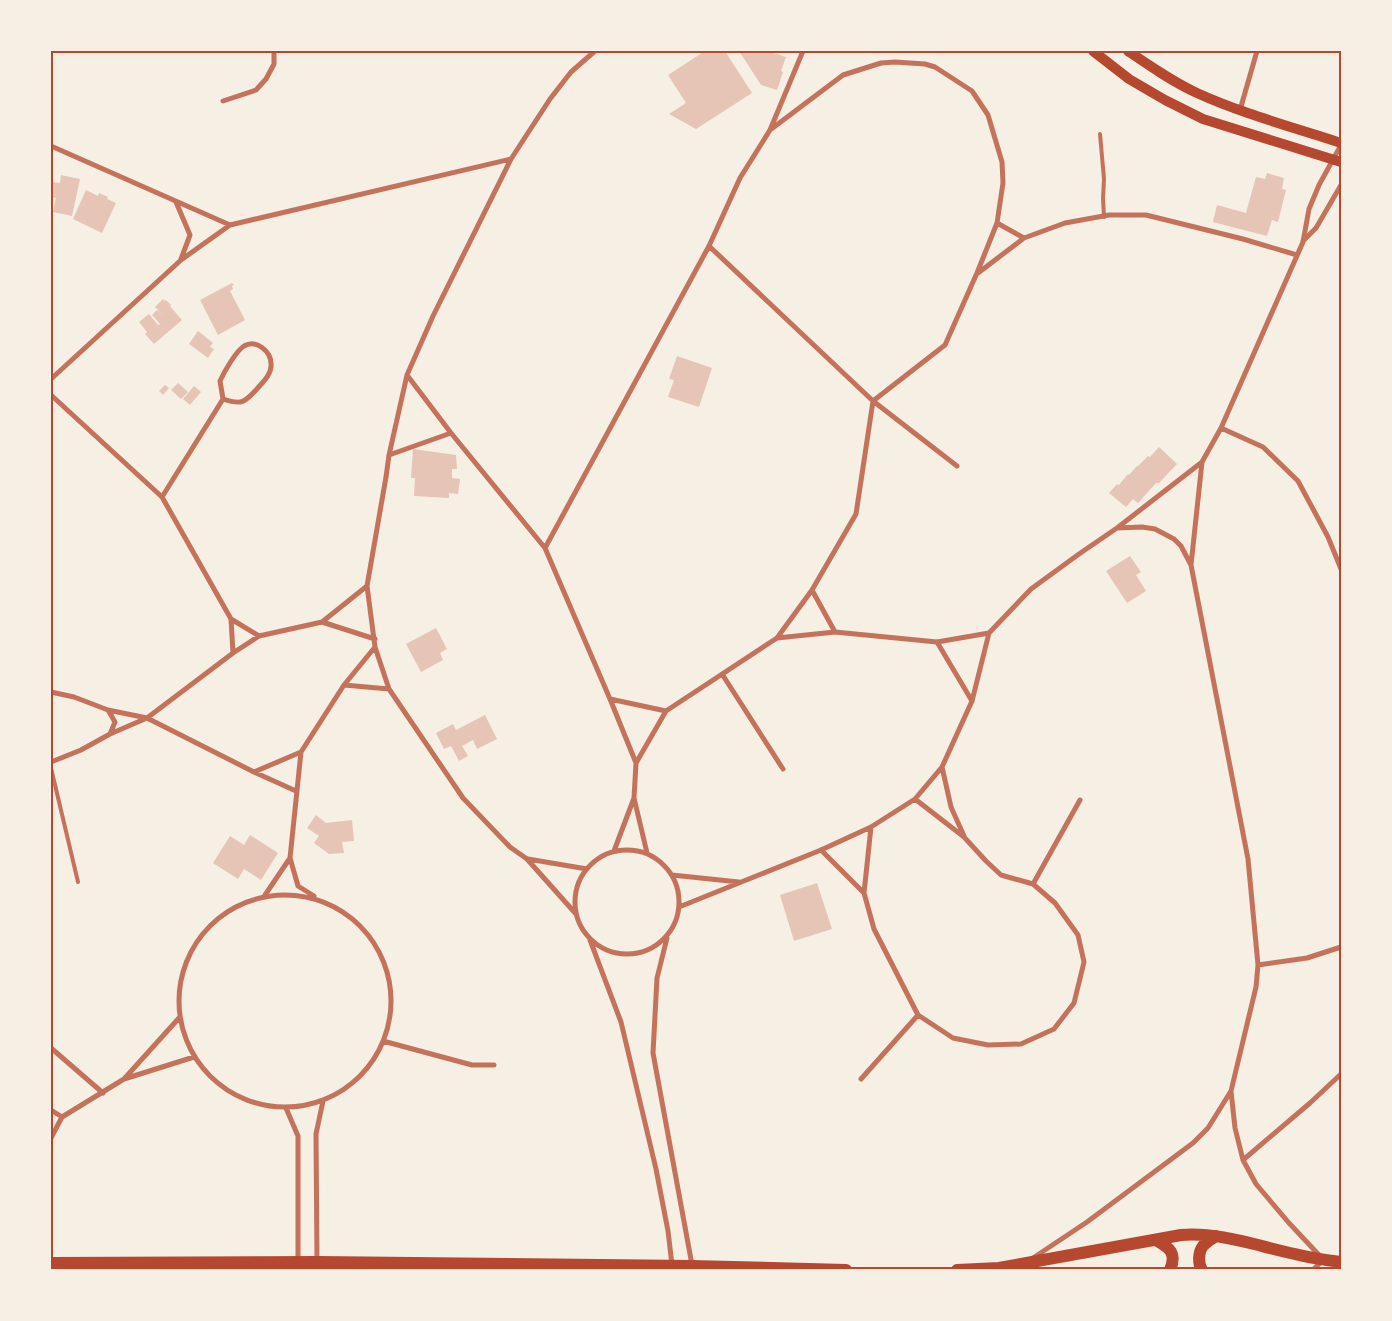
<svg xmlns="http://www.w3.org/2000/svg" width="1392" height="1321" font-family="'Noto Sans',sans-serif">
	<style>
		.building { fill: #e6c5b7 }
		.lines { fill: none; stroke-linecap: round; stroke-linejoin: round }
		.service { stroke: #c5725c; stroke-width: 4 }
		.minor { stroke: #c5725c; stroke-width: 5 }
		.secondary { stroke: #b5482f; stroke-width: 10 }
		.primary { stroke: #b5482f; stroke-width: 12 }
		.neatline { fill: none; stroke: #b5482f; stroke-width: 2 }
	</style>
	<rect width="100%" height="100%" fill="#f6efe4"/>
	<!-- building -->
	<path class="building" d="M705,51H725L752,93L696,129L669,114L686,103L668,75Z
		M739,51H775L774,53L786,57L781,71L783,72L777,90L761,85Z
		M1267,173L1284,178L1282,189L1286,190L1278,222L1272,220L1267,236L1213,222L1217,205L1246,213L1256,177L1265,179Z
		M61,175L80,179L72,216L53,212L56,198L51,197V182L60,183Z
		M86,190L98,196L99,193L108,197L107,199L116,203L102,233L73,219Z
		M232,283L234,285L232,286L233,289L230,291L245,320L218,335L200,300Z
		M163,299L165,301L166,300L171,305L163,312L170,306L182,320L154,344L145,334L147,332L139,322L149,314L158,325L160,324L152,315L157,310L162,314L155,307Z
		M198,331L213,343L210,347L214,349L208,358L189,344Z
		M677,356L712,368L699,407L668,397L674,380L669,379Z
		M178,383L188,392L181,399L171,390Z
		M165,385L169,388L163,395L159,391Z
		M194,386L201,392L190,405L183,399Z
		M1159,447L1177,464L1159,483H1156L1138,503L1133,499L1126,507L1109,493L1117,484L1119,485L1128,474L1129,475L1137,466H1138L1148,456L1150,457Z
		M413,449L456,455L457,469H452V478L460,479L458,494L449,493V498L414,496L415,478H411Z
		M1130,556L1141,572L1136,575L1146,591L1127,603L1106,571Z
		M436,628L447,649L440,653L443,660L421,672L406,644Z
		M485,715L497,739L477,749L473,740L462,746L468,756L459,761L451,746L444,749L436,733L453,724L456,730Z
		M316,815L326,823L352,820L354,841L342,842L344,853L329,854L314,843L319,836L307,828Z
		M250,835L278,853L261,880L244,869L238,879L213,863L230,836L244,845Z
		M817,883L832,929L794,941L780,895Z"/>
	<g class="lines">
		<!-- service -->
		<path class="service" d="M1100,134L1104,179L1103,198L1104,217
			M51,768L78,882"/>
		<!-- minor -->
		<path class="minor" d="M223,101L256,90L266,79L274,64V51
			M1240,110L1257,51
			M51,146L230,225L511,159
			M176,202L190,235L181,259
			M997,223L1024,238
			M1303,241L1316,228L1341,185
			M709,246L873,401L957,466
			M978,273L1024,238L1065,223L1109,215H1146L1243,239L1297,255
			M407,375L451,433L545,548L610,699
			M51,379L181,260L230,225
			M51,395L162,497L231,619L233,653
			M1221,428L1263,447L1298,481L1328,537L1341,569
			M389,455L451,433
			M162,497L223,399C241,405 244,403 256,390C263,382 272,374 271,364C271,351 256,339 244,346C236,351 224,372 220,381L223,399
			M1117,528L1142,527L1155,529L1174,539L1181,546L1191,565
			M545,548L709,246L740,178L770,130L803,51
			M812,590L835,632
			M231,619L259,636
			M322,622L375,639
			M777,638L835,632L937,642L989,633
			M937,642L972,701
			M722,674L783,769
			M344,685L375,647
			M51,692L74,697L108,710L115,722L110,734L81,750L51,762
			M108,710L147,718L254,772L296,791
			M110,734L147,718L233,653L259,636L322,622L367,586
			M636,763L666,711
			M942,767L951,807L964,836
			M254,772L301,752
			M871,827L864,893L874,929L918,1015L953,1038L988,1045L1021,1044L1054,1029L1074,1003L1084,962L1078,935L1055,903L1033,884L1001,875L986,861L964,837L915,799
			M575 902a52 52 0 1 1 104 0a52 52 0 1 1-104 0Z
			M821,850L864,893
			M614,851L634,798
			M647,853L634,798L636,763L610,699L666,711L777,638L812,590L856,514L873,401L945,345L977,273L997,223L1003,183L1002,162L988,115L972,91L935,67L925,64L895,62L881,63L843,75L770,130
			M528,859L587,869
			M672,875L739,882
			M1033,884L1080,800
			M179 1001a106 106 0 1 1 212 0a106 106 0 1 1-212 0Z
			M265,895L290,858
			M314,896L298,886L290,858L301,752L344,685L389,689
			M679,907L821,850L871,827L915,799L942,767L972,701L989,633L1031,589L1079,554L1117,528L1202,462
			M576,914L527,859L510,847L463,798L389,689L375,647L367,586L386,477L389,455L407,375L433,316L511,159L550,99L571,72L595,51
			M667,938L657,978L653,1053L692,1265
			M590,940L621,1022L656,1169L668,1231L672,1265
			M1258,965L1307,958L1341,947
			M383,1041L472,1065H494
			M51,1048L103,1093
			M124,1079L194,1057
			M861,1079L918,1015
			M286,1108L298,1136V1262
			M51,1110L62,1117
			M51,1138L62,1117L124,1079L179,1018
			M1243,1160L1310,1103L1341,1074
			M1319,1255L1289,1223L1256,1184L1243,1160L1235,1128L1231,1091L1256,987L1258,965L1248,859L1191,565L1202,462L1221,428L1303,242L1309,209L1319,185L1341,145
			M1033,1258L1087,1222L1193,1143L1208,1128L1231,1091
			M317,1262L316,1134L323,1101
			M1313,1270L1321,1262"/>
		<!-- secondary -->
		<path class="secondary" d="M1093,51L1129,79L1165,100L1203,119L1341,162
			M1128,51C1150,66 1173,82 1197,93C1243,114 1293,127 1341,143"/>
		<!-- primary -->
		<path class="primary" d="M1156,1240C1170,1248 1177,1253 1170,1270
			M51,1263L317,1262L692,1266L846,1270
			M957,1270L999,1268L1181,1235C1220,1232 1257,1246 1295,1254C1310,1258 1325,1260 1341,1262
			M1202,1270C1198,1264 1198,1252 1203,1246C1206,1242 1212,1239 1216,1236"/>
	</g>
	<!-- border -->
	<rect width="1392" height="1321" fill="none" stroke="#f6efe4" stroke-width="105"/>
	<rect x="52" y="52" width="1288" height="1216" class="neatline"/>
</svg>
